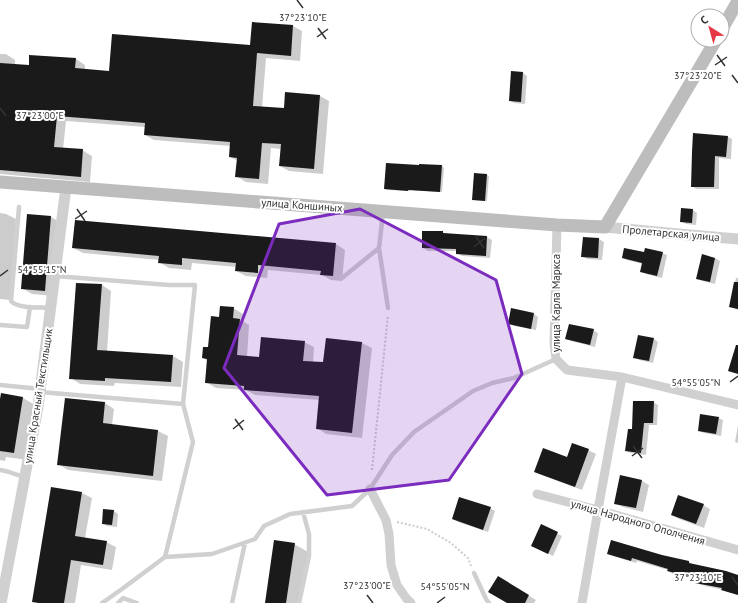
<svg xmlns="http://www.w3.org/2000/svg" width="738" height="603" font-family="'PT Sans',sans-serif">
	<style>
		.shadow { fill: #0003 }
		.building { fill: #1a1a1a }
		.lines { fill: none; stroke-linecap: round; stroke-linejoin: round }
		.path { stroke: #cdcdcd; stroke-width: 2; stroke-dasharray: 2 2; stroke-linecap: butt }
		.service { stroke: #d0d0d0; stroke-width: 4.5 }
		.minor { stroke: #d0d0d0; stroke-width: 9 }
		.tertiary { stroke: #d0d0d0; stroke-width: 11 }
		.secondary { stroke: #bdbdbd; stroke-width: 13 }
		.marked { fill: #7b2cbf; fill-opacity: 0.2; stroke: #7b2cbf; stroke-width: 3; stroke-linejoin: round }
		.ticks { fill: none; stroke: #333; stroke-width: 1.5 }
		.labels { text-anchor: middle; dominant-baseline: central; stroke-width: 4; stroke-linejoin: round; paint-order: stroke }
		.street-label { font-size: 11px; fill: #333; stroke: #fff }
		.ticks-label { font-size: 10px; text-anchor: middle; fill: #333; stroke: #fff; stroke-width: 4; stroke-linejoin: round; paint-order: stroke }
	</style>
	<rect width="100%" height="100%" fill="#fff"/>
	<!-- shadow -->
	<path class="shadow" d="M293,26L302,31L300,61L266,58L262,108L285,110L320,96L329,101L323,174L289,171L280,166L281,149L271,148L268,184L246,182L236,176L238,161L230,157L231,146L154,140L145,135L146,127L66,121L63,149L82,150L92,156L90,182L0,174V54H6L15,60V65L30,66L76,59L85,65V70L110,72L251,46Z
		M523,73L527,76L525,104L514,103L510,100Z
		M728,137L732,139L731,159L719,158V189H696L692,186Z
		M442,166L444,168L442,192L410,190V191L387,190L385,189Z
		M487,175L489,176L487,201L475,200L473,199Z
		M693,210L697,213L696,225L686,224L681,221Z
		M0,213L6,214L16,219L10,300L0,299Z
		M51,217L60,222L55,296L32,294L22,288Z
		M442,232L447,234L487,237L492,240L490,258L462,256L457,253V251H428L423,248Z
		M584,238L599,239L604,242L602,260L587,259L582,256Z
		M336,244L345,250L342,281L331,280L322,275L268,270L267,278L246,276L236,271L237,267L192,263L191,270L169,268L159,262L160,260L83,253L73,248Z
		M645,253H662L667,255L662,278L646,274L641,271L643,264L627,260L623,258Z
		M702,256L715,258L720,261L715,284L702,281L697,278Z
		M736,278H738V310L730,307Z
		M102,285L111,291L107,352L173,356L183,362L181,387L115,383L114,386L80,384L71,378Z
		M233,308L243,314V321L249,325L247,357L260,358L304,342L314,347L313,363L324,364L327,339L362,343L372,348L362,438L326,434L317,428L320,400L255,395L246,390L216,388L206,382L208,361L203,358L209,348L220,318Z
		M534,314L538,317L536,330L514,326L509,323Z
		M593,330L598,333L595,347L571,341L566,339Z
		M654,339L658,342L653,363L639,360L634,357Z
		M2,394L23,398L37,406L28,460L6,457L5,461L0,460V404Z
		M653,402L658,405L657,425H649L646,455L631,453L626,451L633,431Z
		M105,403L114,409L112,425L158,431L168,436L162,481L68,470L58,464Z
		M718,418L723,420L721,436L704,433L699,431Z
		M738,425V443L735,442Z
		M588,450L596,454L582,490L542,475L535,471Z
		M642,481L649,485L643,512L623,507L615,503Z
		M82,493L92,498L85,538L106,542L116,547L112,570L81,565L75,603H36L34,601Z
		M703,505L710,509L704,528L679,519L672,515Z
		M490,508L495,511L488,532L458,522L453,519Z
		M114,511L118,514L117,527L107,526L103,523Z
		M542,526L562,536L553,556L537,548Z
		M294,544L308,552L301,603H266Z
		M608,553L662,556L689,562L695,566L738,576V595L728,592L724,590L701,585L696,582V579L673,574L668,571V570L637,561L636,563L613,556Z
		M498,577L536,600L534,603H509Z"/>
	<!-- building -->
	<path class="building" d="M252,22L293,25L291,56L257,53L253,106L284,108L285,92L320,95L314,169L279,166L281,144L262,143L259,179L235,177L237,158L229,157L230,142L144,135L145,123L57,116L54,147L83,149L81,177L0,170V63L29,65V55L76,58L75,68L109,71L112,34L250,45Z
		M511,71L523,72L521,102L509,101Z
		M693,133L728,136L726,157L715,156L714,187H691L692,152Z
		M386,163L419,165V164L442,165L440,192L408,190V191L384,189Z
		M474,173L487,174L485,201L472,200Z
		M681,208L693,209L692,223L680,222Z
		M27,214L51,216L45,291L21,289Z
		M75,220L336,243L333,276L320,275L321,271L258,265V273L235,271L236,263L182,258V265L158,263L159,256L72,248Z
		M422,231H443V233L487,236L486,256L456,254V249L422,248Z
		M583,237L599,238L598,258L581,257Z
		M624,248L644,252L645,248L663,252L657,276L640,272L642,263L622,258Z
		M702,254L715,258L710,282L696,279Z
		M734,282H738V309L729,307Z
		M76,283L102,284L97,350L173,355L171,382L105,378V381L69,379Z
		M220,306L234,307L233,318L240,319L237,355L259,357L261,337L305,341L303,361L323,362L326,338L362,342L352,433L316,429L319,396L244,390V386L205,383L207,359L202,358L203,347H208L211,316L219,317Z
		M511,308L534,313L531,329L508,324Z
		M569,324L594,329L590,345L565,339Z
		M638,335L654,338L649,361L633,358Z
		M736,345H738V374L728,371Z
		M1,393L23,397L14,453L0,451V399Z
		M65,398L105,402L103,423L158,430L153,476L57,465Z
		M633,401H654L653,423H644L641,453L625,451L628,429H632Z
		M700,414L719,417L716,434L698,431Z
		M572,443L589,449L575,487L534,472L543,448L567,457Z
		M620,475L642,480L636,508L614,504Z
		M51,487L82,492L75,536L107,541L103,565L71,560L64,603H39L32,602Z
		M678,495L704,504L696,524L671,515Z
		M459,497L491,507L483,530L452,519Z
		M103,509L114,510L112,525L102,524Z
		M541,524L558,532L548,554L531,546Z
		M274,540L295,543L286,603H265Z
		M611,540L662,555L689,561V563L726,571L738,575V595L721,590L722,588L695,583L696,578L667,571L668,569L632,558L631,561L607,554Z
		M498,576L529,595L525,603H507L488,592Z"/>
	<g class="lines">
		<!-- path -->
		<path class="path" d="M372,470L388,315
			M397,522L427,529L451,543L468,558L471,566"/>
		<!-- service -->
		<path class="service" d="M19,207L11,301C18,309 40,307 50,308
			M379,248L388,308
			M55,276L169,285H195L183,404L193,442L165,557
			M342,278L379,248L383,213
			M0,325L27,327L30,307
			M0,385L41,389
			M40,392L183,404
			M0,470C9,471 16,475 25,477
			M474,573L486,599L489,603
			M102,603L122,589L165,557L212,554L255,539L264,526L290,514L352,506L370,489L392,455L414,432L473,391L492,383L514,378L556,359
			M118,603L123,598L137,603
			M232,603L245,543
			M299,603L309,556V534L303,512"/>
		<!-- minor -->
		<path class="minor" d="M557,225L554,343L556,359L567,370L622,377L738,405
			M370,489L386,520L389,534L391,565L397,585L406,598L411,603
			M537,494L598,510L738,550
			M582,603L598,510L622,377"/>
		<!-- tertiary -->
		<path class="tertiary" d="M605,227L678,234L738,239
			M1,603L38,407L66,187"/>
		<!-- secondary -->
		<path class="secondary" d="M722,29L738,1
			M0,182L557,225L605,227L716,40"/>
	</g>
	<!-- marked area -->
	<path class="marked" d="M360,209L496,280L522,374L449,480L327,495L224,368L279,224Z"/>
	<!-- ticks -->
	<path class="ticks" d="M297,0L303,8M318,28L326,39M317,37L328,29M717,55L725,66M715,65L727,57M732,75L738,83M0,108L6,116M77,209L85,221M75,219L87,211M476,237L484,248M474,247L485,238M0,276L8,270M730,382L738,376M235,419L243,430M233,429L244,420M633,446L642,458M632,456L643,448M732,577L738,585M367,595L373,603M437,603L445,597"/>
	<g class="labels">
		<!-- street labels -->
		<g class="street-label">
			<text transform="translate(302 205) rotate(4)">улица Коншиных</text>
			<text transform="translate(671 233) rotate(5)">Пролетарская улица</text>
			<text transform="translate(556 303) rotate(-90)">улица Карла Маркса</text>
			<text transform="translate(38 396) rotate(-81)">улица Красный Текстильщик</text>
			<text transform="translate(638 522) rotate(16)">улица Народного Ополчения</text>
		</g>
	</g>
	<g class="ticks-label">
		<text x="303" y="21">37°23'10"E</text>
		<text x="698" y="79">37°23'20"E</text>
		<text x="40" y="119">37°23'00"E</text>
		<text x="42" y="273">54°55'15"N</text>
		<text x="696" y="386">54°55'05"N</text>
		<text x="698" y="581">37°23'10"E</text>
		<text x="367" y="589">37°23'00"E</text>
		<text x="445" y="590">54°55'05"N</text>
	</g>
	<!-- north arrow -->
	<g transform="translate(710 28) rotate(323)"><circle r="19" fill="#ffffff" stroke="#adadad"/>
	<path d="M0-3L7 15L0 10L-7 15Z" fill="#e63946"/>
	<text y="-6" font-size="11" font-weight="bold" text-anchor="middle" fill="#333333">С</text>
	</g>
</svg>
